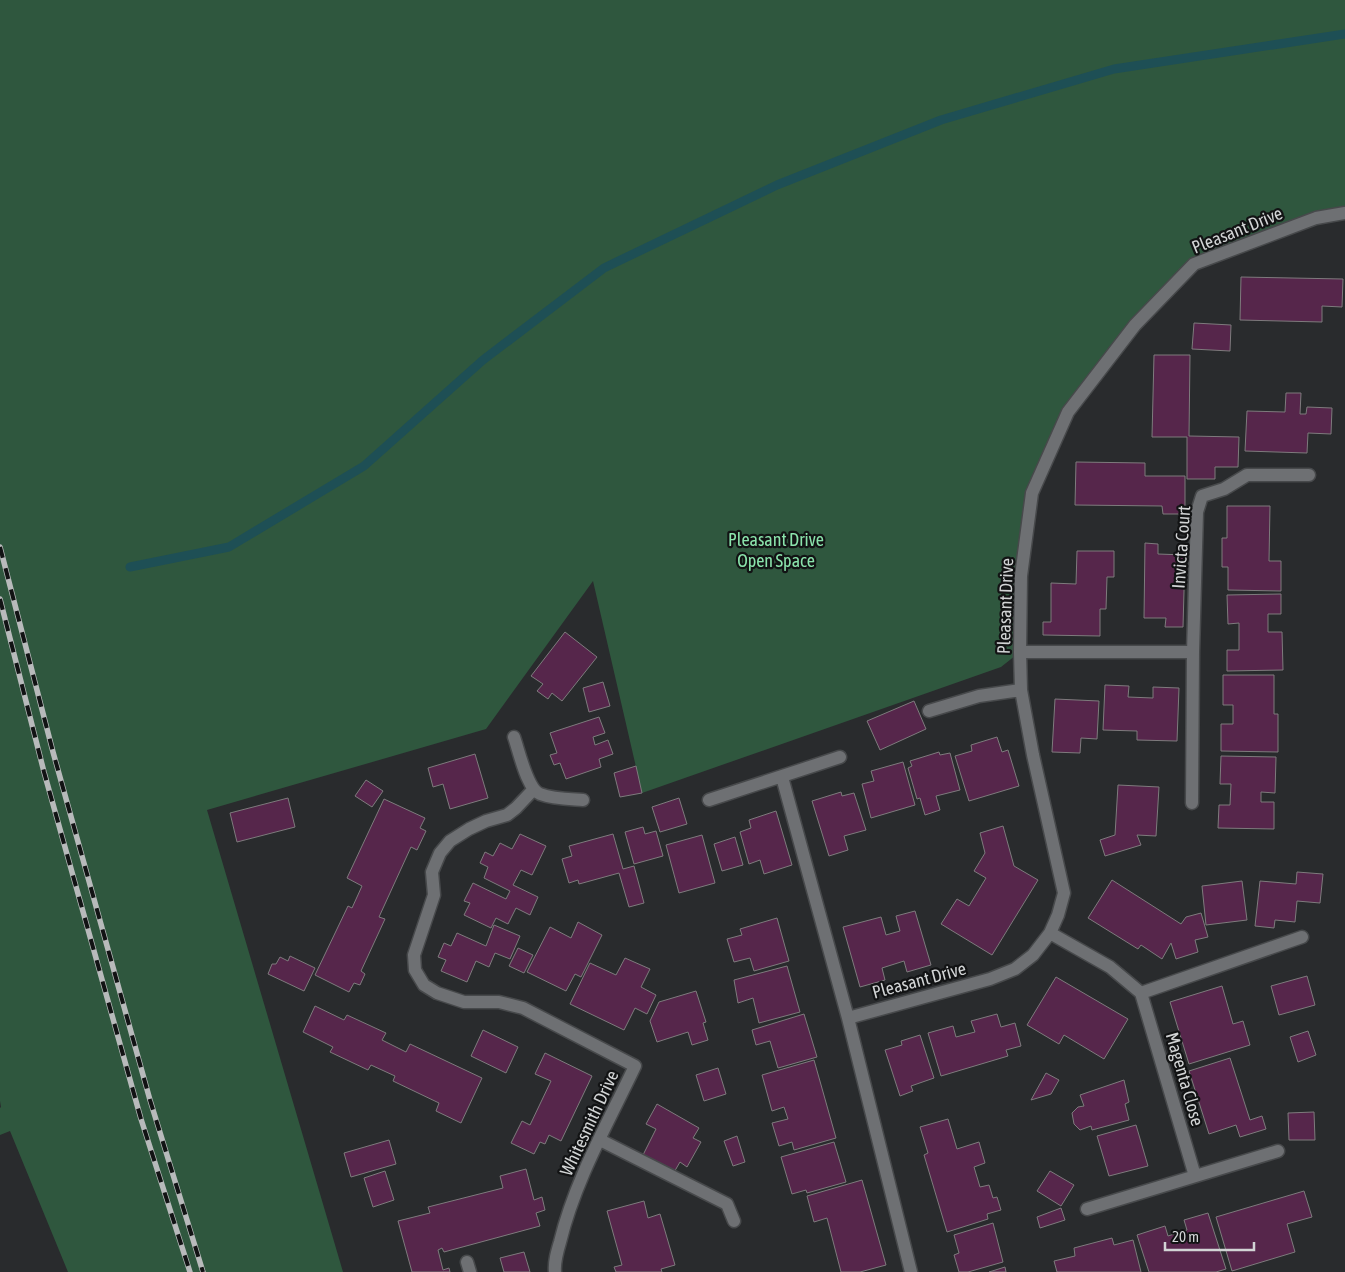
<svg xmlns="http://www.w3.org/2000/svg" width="1345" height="1272" font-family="'Asap Condensed',sans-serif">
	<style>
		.green { fill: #2f573e }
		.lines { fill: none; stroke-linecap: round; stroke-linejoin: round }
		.stream { stroke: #1e4f55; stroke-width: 9 }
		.building { fill: #56264b; stroke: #7e7b7d }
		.minor-casing { stroke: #47494b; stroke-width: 15 }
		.minor { stroke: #6e7073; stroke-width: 12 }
		.rail-casing { stroke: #b8babb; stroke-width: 5.5 }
		.rail { stroke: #121314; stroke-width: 4; stroke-dasharray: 11; stroke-linecap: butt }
		.labels { text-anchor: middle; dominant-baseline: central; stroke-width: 4.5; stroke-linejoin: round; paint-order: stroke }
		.street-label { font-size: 18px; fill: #d2d4d5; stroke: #121314 }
		.park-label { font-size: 18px; fill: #8be4ac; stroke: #121314 }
	</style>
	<rect width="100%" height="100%" fill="#292b2d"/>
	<!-- green -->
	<path class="green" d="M0,0H1345V213L1194,264L1068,412L1032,493L1020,652L1001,667L642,793L593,581L486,729L207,810L343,1272H68L10,1131L0,1135V1108L1,1107L0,1101Z"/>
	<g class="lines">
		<!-- stream -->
		<path class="stream" d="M130,567L229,547L364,466L483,360L604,268L777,185L941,120L1114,69L1345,34"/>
	</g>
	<!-- building -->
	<path class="building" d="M1241,277L1343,279L1342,307L1322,306V322L1240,320Z
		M1194,323L1231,325L1230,351L1192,349Z
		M1154,355H1190L1189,436L1239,437L1238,467H1215V479H1187V437H1152Z
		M1286,393H1301L1300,414H1306L1307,407L1332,408L1331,434L1308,433L1307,453L1245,451L1247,411L1285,412Z
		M1076,462L1145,463V476H1185V514H1163L1162,506L1075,505Z
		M1227,506H1270L1269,561H1281V591L1228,590V567H1222V538H1227Z
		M1145,543L1158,544V554L1185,555L1183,627H1165L1166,618H1144Z
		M1077,551H1114V577H1107L1106,609H1100V636L1043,635V622H1051V583L1076,584Z
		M1281,594V614H1268V632H1282L1283,670L1227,671V650H1239V623L1228,624L1227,595Z
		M565,632L597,657L562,701L552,693L548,699L537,691L543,684L531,676Z
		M1223,675H1274V714H1278V752L1221,751V724H1233V705H1223Z
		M603,682L610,706L589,712L583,688Z
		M1105,685L1129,686L1128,697L1153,698V687L1179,688L1177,741L1137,740V731L1103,730Z
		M1055,699L1099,701L1097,739L1081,738L1080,753L1052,752Z
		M914,701L926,729L880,750L867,721Z
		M599,717L605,733L593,737L595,745L608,740L613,754L599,759L601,767L566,779L560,763L554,765L550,755L557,753L550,733Z
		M997,737L1002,752L1008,750L1019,786L969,801L955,756L972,751L971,745Z
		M939,752L940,755L950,753L960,790L936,796L940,810L925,815L920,798L917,799L908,768L912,766L910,761Z
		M475,754L488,798L450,809L443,784L433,787L428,768Z
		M1221,756L1276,757L1275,793L1261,792V802H1274V829L1218,828L1219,805H1230L1231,784H1220Z
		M903,762L915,805L871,818L862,784L874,781L871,771Z
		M636,766L642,793L620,797L614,773Z
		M366,780L383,791L372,807L355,796Z
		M1118,785L1159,787L1156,836L1137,835L1141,845L1105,856L1100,840L1115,835Z
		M841,792L842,796L854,793L866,830L844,836L848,850L829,856L812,801Z
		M288,798L295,827L237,842L230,813Z
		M679,798L687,824L660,832L652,807Z
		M384,799L425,818L420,828L426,831L417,850L411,847L379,917L385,919L361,971L365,974L360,985L354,983L349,992L315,975L348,906L352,908L362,886L347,878Z
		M776,811L792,865L764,874L760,860L749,864L740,832L751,828L749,820Z
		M1003,826L1014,866L1038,880L992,955L941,924L957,899L969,906L986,878L974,871L985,853L980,833Z
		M643,827L645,834L656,831L663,856L634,864L625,832Z
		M520,834L546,846L532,875L521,870L513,885L538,897L530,915L516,908L508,924L496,918L491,928L464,915L470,903L464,901L473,883L506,899L510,891L484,878L488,867L480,863L485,852L493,856L500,843L512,849Z
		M613,834L623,869L634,866L644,903L629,907L619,873L579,884L578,880L569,883L562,859L572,856L569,846Z
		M702,835L715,883L679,893L666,845Z
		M735,837L743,865L722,871L714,844Z
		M1297,872L1323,874L1320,903L1297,901L1295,922L1275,920L1274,928L1255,926L1260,881L1296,884Z
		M1112,880L1181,924L1186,917L1201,913L1208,937L1195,940L1198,952L1176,959L1171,943L1162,959L1141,945L1138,949L1088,918Z
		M1242,881L1247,920L1206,925L1202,886Z
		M915,911L931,965L907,972L904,961L882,968L885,980L860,987L843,927L881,917L886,935L900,931L896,916Z
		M777,918L789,961L754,971L750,958L734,962L727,939L742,935L740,929Z
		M578,922L602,935L581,977L575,974L566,991L527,972L550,927L571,938Z
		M494,925L520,936L510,959L495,953L489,967L476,961L467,982L441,971L446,960L438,957L444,943L451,946L457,933L486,946Z
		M518,948L533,955L524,973L509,966Z
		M290,956L315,968L304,991L268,974L272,964H276L280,957L288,961Z
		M625,958L650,969L641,987L656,995L647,1014L635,1008L624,1030L570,1004L590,963L616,975Z
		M787,966L800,1012L759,1023L753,998L738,1003L734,980Z
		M1307,976L1315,1005L1279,1015L1271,986Z
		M1056,977L1128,1019L1104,1059L1064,1035L1059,1044L1027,1025Z
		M1222,986L1233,1024L1243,1021L1250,1045L1189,1064L1170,1002Z
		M696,991L706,1022L703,1023L708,1040L692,1045L688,1032L657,1042L650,1021L659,1002Z
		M315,1006L344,1020L347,1015L386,1033L382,1040L406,1052L410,1044L482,1078L461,1123L436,1111L439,1103L393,1081L395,1076L371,1065L368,1070L330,1052L333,1047L303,1032Z
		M804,1014L817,1057L778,1068L770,1041L756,1045L752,1030Z
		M997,1014L1001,1027L1015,1023L1021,1046L1006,1050L1008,1056L941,1076L928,1033L953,1026L956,1037L975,1032L971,1021Z
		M483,1030L518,1047L506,1073L471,1056Z
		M1308,1031L1316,1055L1298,1062L1290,1037Z
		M920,1035L934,1078L911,1086L913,1091L900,1096L885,1050L902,1045L901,1041Z
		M545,1053L592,1076L561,1141L549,1135L545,1144L540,1142L534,1154L511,1143L522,1121L530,1125L551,1081L535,1074Z
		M1230,1058L1250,1120L1262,1116L1266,1129L1240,1137L1236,1125L1209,1134L1189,1071Z
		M814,1060L836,1138L794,1150L792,1142L779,1146L772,1123L788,1119L784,1107L772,1111L762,1075Z
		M718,1068L726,1094L704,1101L696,1075Z
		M1046,1073L1059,1080L1051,1094L1031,1100Z
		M1124,1080L1129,1102L1125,1104L1129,1120L1092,1130L1091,1126L1080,1130L1074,1124L1072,1113L1078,1107L1084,1106L1080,1095Z
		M657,1104L699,1128L693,1138L701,1142L687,1167L680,1162L673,1174L642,1157L656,1129L646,1124Z
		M1314,1112L1315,1140H1289L1288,1113Z
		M948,1119L957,1149L979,1142L985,1163L974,1167L980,1187L989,1185L993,1198L997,1197L1001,1210L987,1214L988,1219L947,1232L924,1155L928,1153L920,1127Z
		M1136,1125L1148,1166L1109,1176L1097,1136Z
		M737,1136L745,1162L733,1166L724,1141Z
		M389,1140L396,1164L351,1177L344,1153Z
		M834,1142L846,1182L807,1193L806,1190L792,1194L781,1157Z
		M526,1169L534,1200L542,1197L545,1210L536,1213L540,1226L444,1252L442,1248L438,1250L443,1270L449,1268L450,1272H412L398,1221L430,1213L428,1207L503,1188L500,1176Z
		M385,1171L394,1200L373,1207L364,1178Z
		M1050,1171L1074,1185L1061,1206L1037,1191Z
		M862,1180L886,1265L860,1272H841L827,1218L814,1222L807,1196Z
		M1304,1191L1312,1217L1287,1224L1295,1252L1232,1271L1216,1217Z
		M644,1201L648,1218L660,1214L675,1265L661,1269L662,1272H616L614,1267L622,1265L607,1211Z
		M1061,1208L1065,1220L1040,1228L1037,1217Z
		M1208,1213L1226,1269L1216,1272H1149L1137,1235L1165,1226L1168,1236L1187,1230L1184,1220Z
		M993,1223L1003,1262L968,1272H959L954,1255L959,1253L954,1235Z
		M1112,1238L1114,1245L1133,1240L1141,1272H1057L1054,1261L1075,1256L1074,1248Z
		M524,1252L530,1272H504L500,1258Z
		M1005,1267L1006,1272H989Z"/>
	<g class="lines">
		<defs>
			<path id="minor" d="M1020,652H1193
				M929,711L979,696L1021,690
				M514,737C519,751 527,789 540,794C553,799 569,799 583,800
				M782,777L848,1018L911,1272
				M533,790L516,808L507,815L486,821L469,829L450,841L440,853L432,872L434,895L414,955L415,970L424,985L437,993L464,1002H499L523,1008L635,1066C608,1123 575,1180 560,1242C557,1252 554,1262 555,1272
				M709,800L840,757
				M1192,803L1193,652L1197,512L1202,496L1224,489L1247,475H1309
				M1050,933L1110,967L1141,993L1195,1176
				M1141,993L1302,937
				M848,1018L990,979L1015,969L1033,955L1050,933L1058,915L1064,893L1033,755L1021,690L1020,652L1021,576L1032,493L1068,412L1135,325L1194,264L1316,218L1345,213
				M600,1140L727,1204L734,1221
				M1087,1209L1278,1151
				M467,1262L470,1272"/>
		</defs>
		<!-- minor casing -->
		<use href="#minor" class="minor-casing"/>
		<!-- minor -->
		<use href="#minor" class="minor"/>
		<defs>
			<path id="rail" d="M0,547L53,752L150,1100L203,1272
				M0,599L44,772L141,1119L190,1272"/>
		</defs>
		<!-- rail casing -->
		<use href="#rail" class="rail-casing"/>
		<!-- rail -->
		<use href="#rail" class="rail"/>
	</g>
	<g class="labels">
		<!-- street labels -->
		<g class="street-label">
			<text transform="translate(1237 230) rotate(-22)">Pleasant Drive</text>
			<text transform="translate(1181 547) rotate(-86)">Invicta Court</text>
			<text transform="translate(1005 606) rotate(-88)">Pleasant Drive</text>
			<text transform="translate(919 980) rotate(-15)">Pleasant Drive</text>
			<text transform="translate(1185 1079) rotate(74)">Magenta Close</text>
			<text transform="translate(589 1123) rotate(-65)">Whitesmith Drive</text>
		</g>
		<!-- park labels -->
		<g class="park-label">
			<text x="776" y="539">Pleasant Drive<tspan x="776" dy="21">Open Space</tspan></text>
		</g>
	</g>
	<!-- scale -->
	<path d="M1165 1242v8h89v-8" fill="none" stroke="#d2d4d5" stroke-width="2.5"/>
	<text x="1172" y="1242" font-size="15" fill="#d2d4d5" stroke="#121314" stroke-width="4" paint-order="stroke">20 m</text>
</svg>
